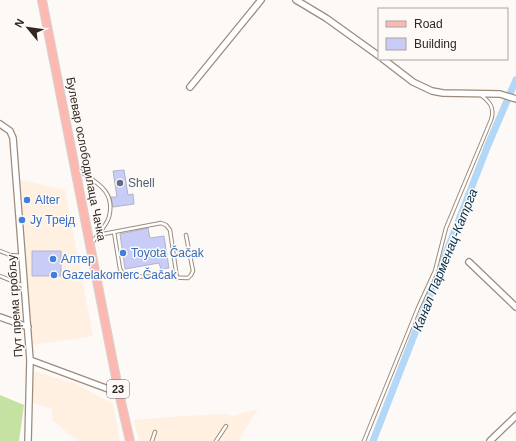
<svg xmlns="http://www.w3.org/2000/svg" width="516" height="441" font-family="Helvetica,sans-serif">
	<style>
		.built { fill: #fff0e2 }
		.green { fill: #c6e2a3 }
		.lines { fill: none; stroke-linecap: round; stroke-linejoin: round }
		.canal { stroke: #b3d8f7; stroke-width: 7 }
		.building { fill: #c8ccf6; stroke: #b2b4ca }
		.lane-casing { stroke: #9c8b7b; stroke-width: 4.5 }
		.street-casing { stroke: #9c8b7b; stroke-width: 8 }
		.primary-casing { stroke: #d5d4d3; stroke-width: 10 }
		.lane { stroke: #fff; stroke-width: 2.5 }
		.street { stroke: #fff; stroke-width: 5.5 }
		.primary { stroke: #fcb9b1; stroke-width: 8 }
		.service-dot { fill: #5c6f8a; stroke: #fdf9f6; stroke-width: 1.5 }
		.shop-dot { fill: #3f7fe0; stroke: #fdf9f6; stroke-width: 1.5 }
		.labels { text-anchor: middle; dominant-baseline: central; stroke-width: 3; stroke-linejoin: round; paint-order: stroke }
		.shield { fill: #fdf9f6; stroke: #6d6762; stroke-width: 1 }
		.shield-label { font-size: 11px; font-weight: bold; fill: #2f2822 }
		.street-label { font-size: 12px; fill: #2f2822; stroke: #fdf9f6 }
		.service-label { font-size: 12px; fill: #4e5e75; stroke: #fdf9f6; text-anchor: start }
		.shop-label { font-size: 12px; fill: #366cbe; stroke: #fdf9f6; text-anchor: start }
		.water-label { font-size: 13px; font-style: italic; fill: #003050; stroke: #fdf9f6 }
	</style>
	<rect width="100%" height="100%" fill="#fdf9f6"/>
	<!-- built -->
	<path class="built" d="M17,179L65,190L93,336L32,345Z
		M34,371L76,384L113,404L120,441H78L52,420V409L32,403Z
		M258,409L238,441H139L134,420L183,416L226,414L232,416Z"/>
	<!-- green -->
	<path class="green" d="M0,395L24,405L19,441H0Z"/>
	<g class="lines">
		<!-- canal -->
		<path class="canal" d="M373,441L488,145L516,80"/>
	</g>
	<!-- building -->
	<path class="building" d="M124,170L128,195L133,194L134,204L113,207L111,197H117L113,171Z
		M148,228L150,238L164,236L169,268L161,269L159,263L125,269L120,234Z
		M32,251H61V276H32Z"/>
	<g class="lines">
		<defs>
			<path id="lane" d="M77,169C95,182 116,190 109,217C107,225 97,235 92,243
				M114,232L120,269L123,274L129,276L188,278L191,275L193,271L186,235
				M98,235L161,223L166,225L170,230L177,278
				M0,251L10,255L22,256
				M0,276L24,286
				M152,441L155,432
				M216,441L226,426
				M364,441L418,308L435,271L446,228L491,120C495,108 490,102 481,95"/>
			<path id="street" d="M296,0L326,18L379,56
				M383,59L413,82L432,91L443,93L500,94L516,99
				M190,87L261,0
				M0,124L10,131L13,138L30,360L28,441
				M469,262L516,307
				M0,317L28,327
				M30,360L119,393
				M490,441L516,416"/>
			<path id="primary" d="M42,0L119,393L130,441"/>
		</defs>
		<!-- lane casing -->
		<use href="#lane" class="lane-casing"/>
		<!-- street casing -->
		<use href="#street" class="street-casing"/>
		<!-- primary casing -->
		<use href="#primary" class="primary-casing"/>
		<!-- lane -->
		<use href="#lane" class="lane"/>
		<!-- street -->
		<use href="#street" class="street"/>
		<!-- primary -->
		<use href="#primary" class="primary"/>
	</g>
	<!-- markers -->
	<circle class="service-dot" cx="120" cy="183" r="4"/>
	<g class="shop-dot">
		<circle cx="27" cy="200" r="4"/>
		<circle cx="22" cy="220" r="4"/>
		<circle cx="123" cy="253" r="4"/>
		<circle cx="53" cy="259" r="4"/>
		<circle cx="54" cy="275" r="4"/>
	</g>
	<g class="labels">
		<!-- shield labels -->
		<rect class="shield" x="107" y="380" width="22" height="18" rx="3"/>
		<g class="shield-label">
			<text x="118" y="389">23</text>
		</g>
		<!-- street labels -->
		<g class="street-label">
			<text transform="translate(86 159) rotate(79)">Булевар ослободилаца Чачка</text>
			<text transform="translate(15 306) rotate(-94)">Пут према гробљу</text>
		</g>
		<!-- service labels -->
		<g class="service-label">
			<text x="128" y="183">Shell</text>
		</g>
		<!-- shop labels -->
		<g class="shop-label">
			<text x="35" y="200">Alter</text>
			<text x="30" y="220">Ју Трејд</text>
			<text x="131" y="253">Toyota Čačak</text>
			<text x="61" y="259">Алтер</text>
			<text x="62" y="275">Gazelakomerc Čačak</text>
		</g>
		<!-- water labels -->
		<g class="water-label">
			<text transform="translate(445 260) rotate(-68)">Канал Парменац-Катрга</text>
		</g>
	</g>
	<!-- legend -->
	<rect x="378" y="8" width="130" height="52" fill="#fdf9f6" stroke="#aba5a1"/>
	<rect x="386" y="21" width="20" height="6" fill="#fcb9b1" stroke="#aba5a1"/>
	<text x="414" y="28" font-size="12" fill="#2f2822">Road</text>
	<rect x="386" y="38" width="20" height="12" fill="#c8ccf6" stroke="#aba5a1"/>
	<text x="414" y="48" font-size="12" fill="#2f2822">Building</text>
	<!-- north arrow -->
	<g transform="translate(28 28) rotate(299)" stroke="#fdf9f6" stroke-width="3" paint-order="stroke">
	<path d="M0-3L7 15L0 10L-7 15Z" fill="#2f2822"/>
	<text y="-6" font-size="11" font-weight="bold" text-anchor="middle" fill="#2f2822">N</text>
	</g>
</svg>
